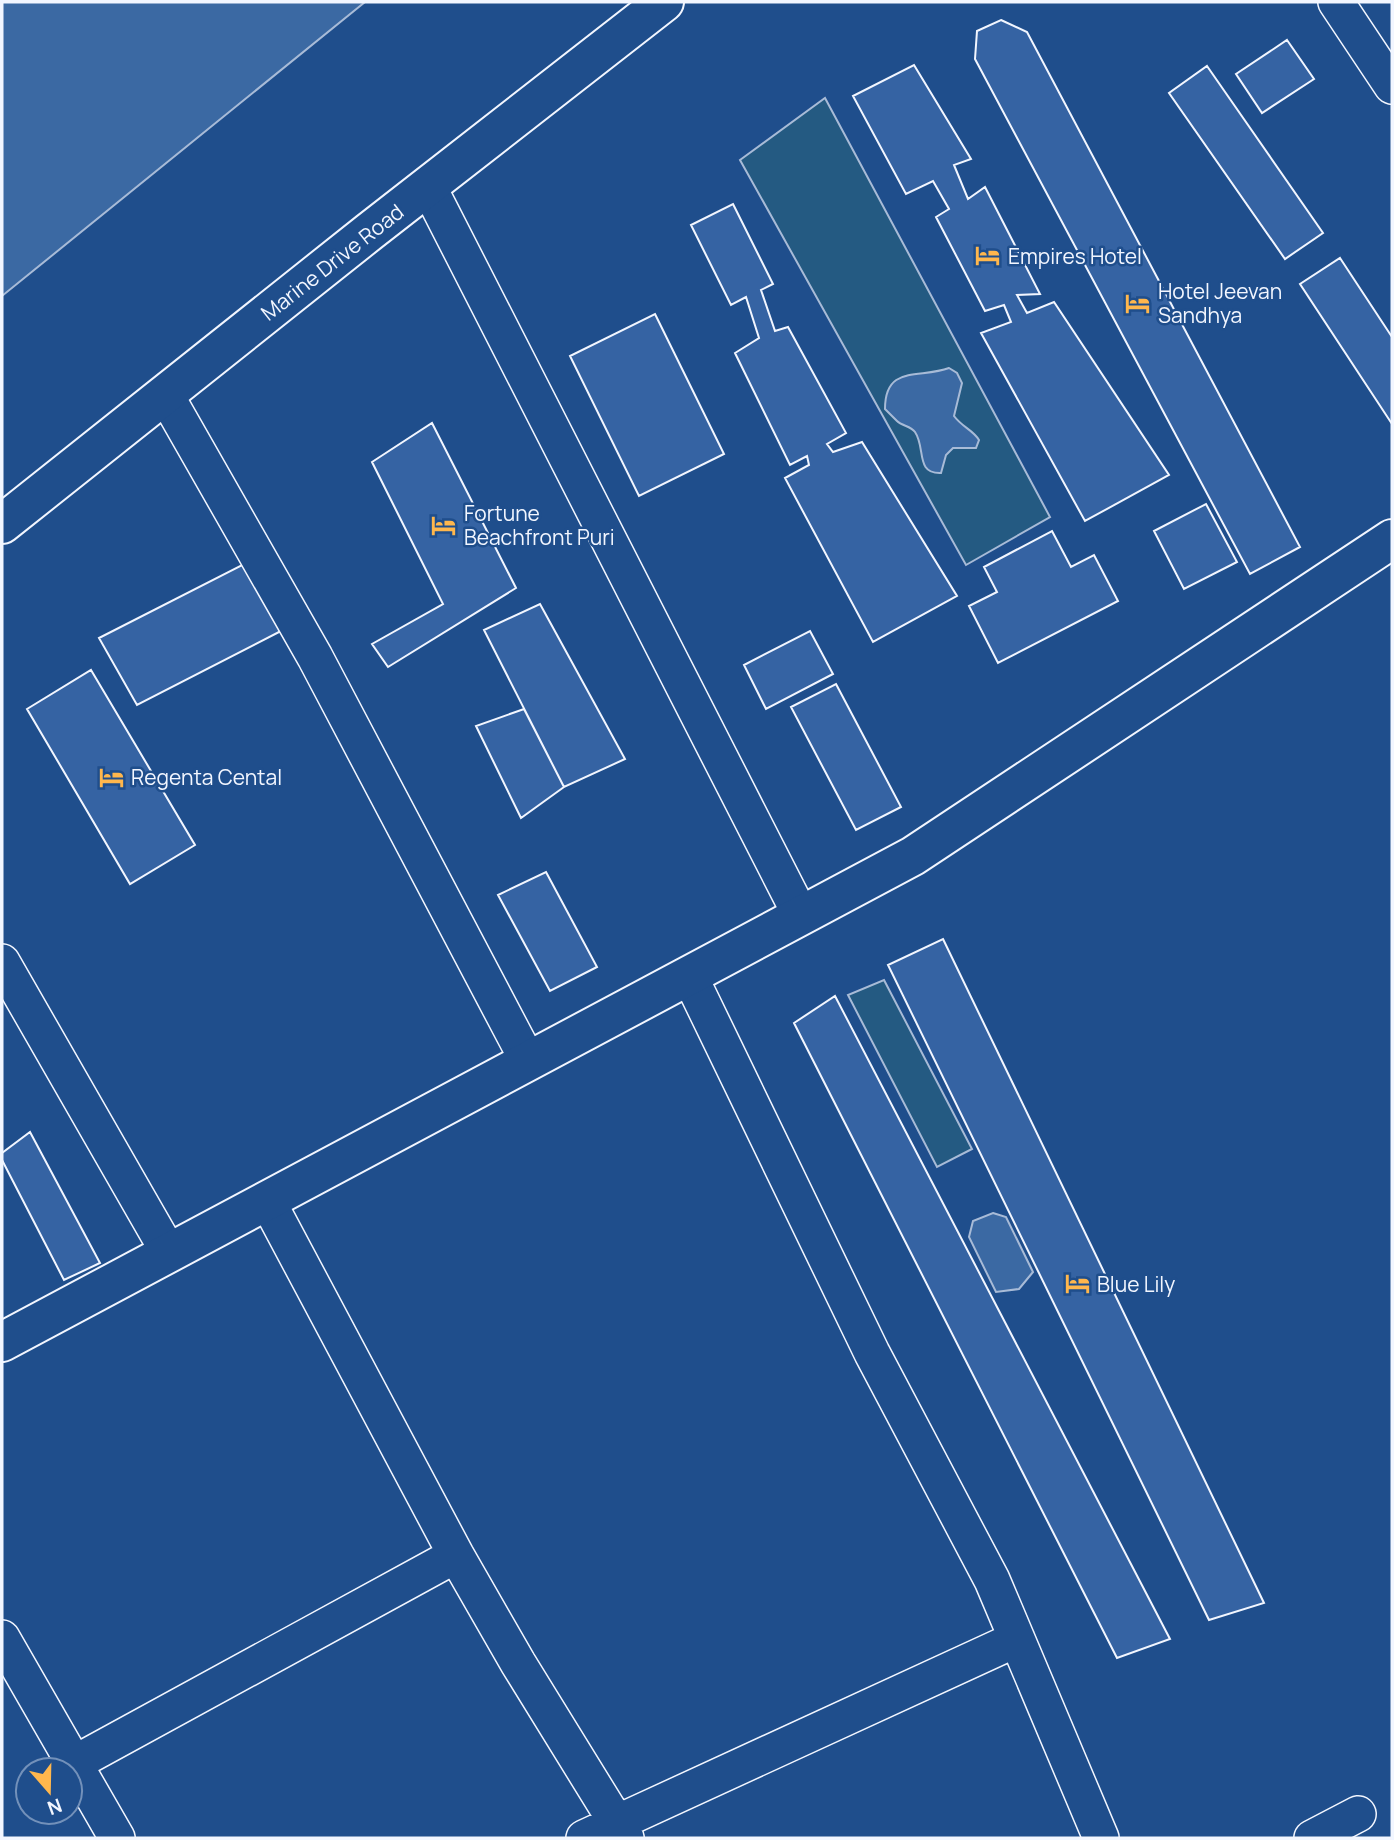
<svg xmlns="http://www.w3.org/2000/svg" width="1394" height="1840" font-family="Manrope,sans-serif">
	<style>
		.green { fill: #245a82; stroke: #a8bbd7; stroke-width: 2 }
		.water { fill: #3b69a3; stroke: #a8bbd7; stroke-width: 2 }
		.building { fill: #3563a3; stroke: #f2f6ff; stroke-width: 2 }
		.lines { fill: none; stroke-linecap: round; stroke-linejoin: round }
		.minor-casing { stroke: #f2f6ff; stroke-width: 38 }
		.major-casing { stroke: #f2f6ff; stroke-width: 42 }
		.highway-casing { stroke: #f2f6ff; stroke-width: 42 }
		.minor { stroke: #1f4e8c; stroke-width: 35 }
		.major { stroke: #1f4e8c; stroke-width: 38 }
		.highway { stroke: #1f4e8c; stroke-width: 38 }
		.labels { text-anchor: middle; dominant-baseline: central; stroke-width: 5; stroke-linejoin: round; paint-order: stroke }
		.poi-label { font-size: 21px; fill: #f2f6ff; stroke: #1f4e8c; text-anchor: start }
		.street-label { font-size: 21px; fill: #f2f6ff; stroke: #1f4e8c }
	</style>
	<rect width="100%" height="100%" fill="#1f4e8c"/>
	<!-- green -->
	<path class="green" d="M825,98L1050,517L966,565L740,160Z
		M884,980L972,1149L937,1167L848,995Z"/>
	<!-- water -->
	<path class="water" d="M2,2H365L2,296Z
		M949,368L957,373L962,383L954,416C962,427 973,430 979,440L976,448H953L946,455L941,473C915,474 926,448 915,432C911,426 902,426 897,421C893,417 889,413 885,409C885,364 920,379 949,368Z
		M993,1213L1006,1217L1033,1272L1019,1289L996,1292L969,1237L973,1221Z"/>
	<!-- building -->
	<path class="building" d="M1001,20L1027,32L1300,547L1250,574L975,59L977,31Z
		M1287,40L1314,79L1262,113L1236,74Z
		M914,65L971,159L954,165L968,199L985,187L1040,294L1017,295L1027,313L1054,302L1169,475L1085,521L981,333L1011,322L1004,305L985,311L936,217L949,209L933,181L906,194L853,96Z
		M1207,66L1323,233L1285,259L1169,93Z
		M733,204L773,284L761,290L775,331L788,327L846,433L827,444L833,452L862,442L957,596L873,642L785,478L809,465L807,456L790,465L735,353L759,338L746,297L731,305L691,225Z
		M1340,258L1392,337V424L1300,284Z
		M655,314L724,454L639,496L570,356Z
		M432,423L516,588L388,667L372,644L443,604L372,462Z
		M1206,504L1237,562L1184,589L1154,531Z
		M1052,531L1071,567L1094,555L1118,601L998,663L969,606L997,592L984,567Z
		M248,562L281,631L137,705L99,638Z
		M540,604L625,759L564,787L484,630Z
		M810,631L833,674L766,709L744,665Z
		M91,670L195,845L130,884L27,709Z
		M836,684L901,807L856,830L791,707Z
		M524,709L564,787L521,818L476,726Z
		M546,872L597,967L550,991L498,895Z
		M943,939L1264,1603L1209,1620L888,965Z
		M835,996L1170,1639L1117,1658L794,1023Z
		M30,1132L100,1263L64,1280L2,1160V1153Z"/>
	<g class="lines">
		<defs>
			<path id="minor" d="M1336,2L1392,86
				M428,186L801,916
				M165,394L315,657L528,1061
				M2,962L169,1253
				M689,975L872,1353L992,1580L1101,1838
				M267,1200L456,1555L518,1663L626,1838
				M2,1638L117,1838
				M75,1763L456,1555
				M584,1838L1017,1639
				M1312,1838L1358,1814"/>
			<path id="major" d="M2,1342L913,856L1392,539"/>
			<path id="highway" d="M2,524L369,232L664,2"/>
		</defs>
		<!-- minor casing -->
		<use href="#minor" class="minor-casing"/>
		<!-- major casing -->
		<use href="#major" class="major-casing"/>
		<!-- highway casing -->
		<use href="#highway" class="highway-casing"/>
		<!-- minor -->
		<use href="#minor" class="minor"/>
		<!-- major -->
		<use href="#major" class="major"/>
		<!-- highway -->
		<use href="#highway" class="highway"/>
	</g>
	<!-- icons -->
	<defs>
		<symbol id="hotel-bare" viewBox="-9 -9 18 18"><path d="M-6-4.5h1.5V1H6V5H4.5V3h-9V5H-6ZM-4 0a1.8 1.8 0 1 1 3.6 0ZM.5 0V-2.5h3Q6-2.5 6 0Z" fill="#ffb74d" stroke="#1f4e8c" stroke-width="2.5" paint-order="stroke"/></symbol>
	</defs>
	<g fill-rule="evenodd">
		<use href="#hotel-bare" x="970" y="238" width="35" height="35"/>
		<use href="#hotel-bare" x="1120" y="286" width="35" height="35"/>
		<use href="#hotel-bare" x="426" y="508" width="35" height="35"/>
		<use href="#hotel-bare" x="94" y="760" width="35" height="35"/>
		<use href="#hotel-bare" x="1060" y="1266" width="35" height="35"/>
	</g>
	<g class="labels">
		<!-- poi labels -->
		<g class="poi-label">
			<text x="1008" y="256">Empires Hotel</text>
			<text x="1158" y="291">Hotel Jeevan<tspan x="1158" dy="24">Sandhya</tspan></text>
			<text x="464" y="513">Fortune<tspan x="464" dy="24">Beachfront Puri</tspan></text>
			<text x="131" y="777">Regenta Cental</text>
			<text x="1097" y="1284">Blue Lily</text>
		</g>
		<!-- street labels -->
		<g class="street-label">
			<text transform="translate(332 262) rotate(-38)">Marine Drive Road</text>
		</g>
	</g>
	<!-- border -->
	<rect width="1394" height="1840" fill="none" stroke="#f2f6ff" stroke-width="7"/>
	<!-- north arrow -->
	<g transform="translate(49 1791) rotate(160)"><circle r="33" fill="#1f4e8c" stroke="#7391ba" stroke-width="2"/>
	<path d="M0-5L12 26L0 18L-12 26Z" fill="#ffb74d"/>
	<text y="-10" font-size="19" font-weight="bold" text-anchor="middle" fill="#f2f6ff">N</text>
	</g>
</svg>
